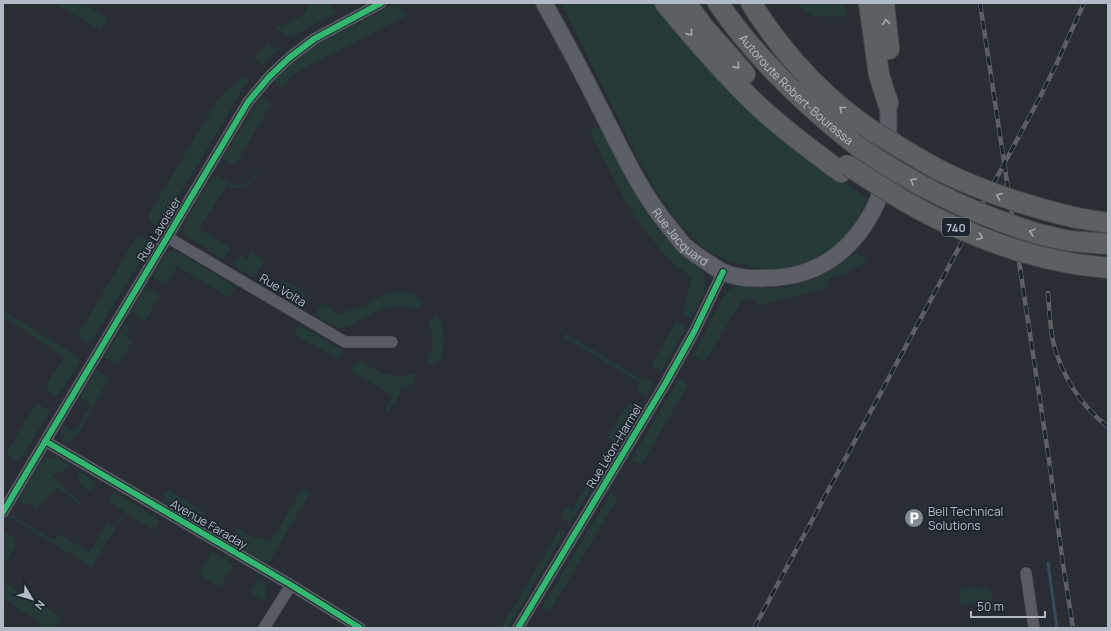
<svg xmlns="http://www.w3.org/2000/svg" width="1111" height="631" font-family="Manrope,sans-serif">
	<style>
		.green { fill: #263939 }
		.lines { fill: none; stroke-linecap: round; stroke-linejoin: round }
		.stream { stroke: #374a5c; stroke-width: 3 }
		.street-casing { stroke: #464a4e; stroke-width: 12 }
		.secondary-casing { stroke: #464a4e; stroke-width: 18 }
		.highway-casing { stroke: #454a4f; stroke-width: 22 }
		.street { stroke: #585c62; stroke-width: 11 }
		.secondary { stroke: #5c6066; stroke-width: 16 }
		.highway { stroke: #5c6062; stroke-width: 20 }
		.rail-casing { stroke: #5c6065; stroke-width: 4.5 }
		.rail { stroke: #1c252d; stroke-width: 3; stroke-dasharray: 9; stroke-linecap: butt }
		.highway-bridge-casing { stroke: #454a4f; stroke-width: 22; stroke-linecap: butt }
		.highway-bridge { stroke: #5c6062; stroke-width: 20 }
		.cycleway-casing { stroke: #1c252d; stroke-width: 8 }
		.cycleway { stroke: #33b770; stroke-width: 6 }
		.oneway { stroke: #a1a9b1 }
		.labels { text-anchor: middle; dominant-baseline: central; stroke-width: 3.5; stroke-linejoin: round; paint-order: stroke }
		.shield { fill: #1c252d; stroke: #858e97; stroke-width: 1 }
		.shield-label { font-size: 11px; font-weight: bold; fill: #b2bbc5 }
		.street-label { font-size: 12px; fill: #b2bbc5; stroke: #1c252d }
		.poi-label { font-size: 12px; fill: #b2bbc5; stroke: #1c252d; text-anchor: start }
	</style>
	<rect width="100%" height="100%" fill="#282e33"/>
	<!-- green -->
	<path class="green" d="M55,3H75L82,4L86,5L106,17L107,20L101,29H98Z
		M310,3H328L336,13L307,28L293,37L287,35L275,28L277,25L280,27L303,15Z
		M561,3H655L697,56L752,112L807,155L867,199L853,227L835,246L812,260L789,267L764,269L733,263L706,250L682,227L656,191L640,162Z
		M794,3H843L848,17L813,16Z
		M394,4L400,7L406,16L304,68L290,77L282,88L274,81C291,57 317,44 343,31C360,22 377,13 394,4Z
		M269,44L273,49L277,46L280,47L264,64H260L254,57L256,54Z
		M243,77L250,80L244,87L162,224L156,225L151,222L148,216L219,98Z
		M261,97H264L271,103V105L237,162L231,164L224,160L223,158Z
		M596,127L601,129C620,166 638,202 664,235C671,244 680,253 690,261C694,265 701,267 703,273C710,286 699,307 691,318L683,315L682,313L690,287L691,281L690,277L663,253L639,223L626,202L591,134V131L593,128Z
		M256,172L258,173C252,184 240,192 227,185L199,229L230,248L224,259L184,235L183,232L184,224L211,179L217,176C234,186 244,191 256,172Z
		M139,236H142L148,240L150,245L91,342C86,343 81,340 78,336L79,333L135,239Z
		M169,251L178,252L235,286V288L230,296L228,297L177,266L167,284H165L154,279L153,276L166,254Z
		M251,252L265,260L254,278L233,265L240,255L247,259Z
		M857,252L868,262L849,270L845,274L829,278L828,288L759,306L757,304L756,298L741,302L705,361H702L693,355L724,295C736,279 759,289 776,288C807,286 833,271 857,252Z
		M283,279L306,294L302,301L294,302L276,291Z
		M146,287L160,295L145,321L132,312L131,311Z
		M398,291C410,292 415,293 423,302L416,310C394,298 374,313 355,323C350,326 343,329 337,327C330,325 322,319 315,315L322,303L339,314L365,305L383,295Z
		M3,311L77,356L79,359V362L59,395L57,396L49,391L47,388V385L64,357L3,317Z
		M435,316H437C439,319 441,321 442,325C444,333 446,360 435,364C432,365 429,363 426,362C434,347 435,339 428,322Z
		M125,323L130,326L131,327L126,337L132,341L118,365L104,357Z
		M677,323L685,326L686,329L662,370L660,371L653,367L652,364L675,324Z
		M299,325L343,351C343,355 341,357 338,359L296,335L295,331Z
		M566,333L641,379L644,378L653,383V386L647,397L636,390L640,383L564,337Z
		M359,360C371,367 386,378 401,376C406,376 410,374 414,373C418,383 412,386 402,387L400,390V393L388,412H387L385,411L393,396L351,371Z
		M96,370L109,378L80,431L69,445C60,438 59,436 63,425L74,432L91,405L80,397Z
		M679,378L688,385L642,464H640L631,460Z
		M629,402L640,409L570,523L565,520L561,516L567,507L573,509L613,441L608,437Z
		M38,404L49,410V413L20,460C14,461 7,456 8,450L34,407Z
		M50,457L57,458L69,465L66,470L54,474L52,475L80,503L79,505L58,487L36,509L29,503L25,505L18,500L40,463L46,458Z
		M81,472L97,482L96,485L91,491C83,489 80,484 77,476Z
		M303,488L310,493L268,564L236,546C232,540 233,536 236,530L239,529L255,539L258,536L270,543Z
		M169,490L202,510V513L198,519L194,520L164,502L162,499L167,491Z
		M115,492L158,519L159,522L154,530L125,513L92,567L8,516L10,514L53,540L59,534L89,552L107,523L115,526L124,511L109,502V500Z
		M611,493L618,498L550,611L542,607Z
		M560,529L565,532L508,628H501Z
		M3,531L14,538L15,546L3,566Z
		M212,551L234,564L220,587L199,574Z
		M258,579C267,583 268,592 264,600L252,593L251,590Z
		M3,582L62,617L56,628H40L42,623L3,599Z
		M961,587L987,588L992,592L991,604L960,605Z"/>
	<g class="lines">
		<!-- stream -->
		<path class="stream" d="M1048,563L1057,628"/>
		<defs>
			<path id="street" d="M167,237L345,342H392
				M45,441L291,585L360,628
				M3,512L248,102L269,77L289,58L314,39L381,3
				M1026,573L1034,628
				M264,628L291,585
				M518,628L665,384L694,332L723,272"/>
			<g id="secondary">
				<path id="s1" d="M544,3C564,38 583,74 601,110C622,151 641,194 671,229C676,235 680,241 685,246C693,253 701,258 710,264C714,267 719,270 723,272C736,278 752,279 766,278C789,278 810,273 830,260C856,243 878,210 884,180C889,154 889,128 888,103"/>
			</g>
			<g id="highway">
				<path d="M665,3C693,37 721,70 753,101C780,127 811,150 841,172"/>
				<path d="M686,3L702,25L745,74"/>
				<path id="s2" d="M718,3C757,60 806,106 860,148"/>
				<path d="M751,3C783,54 823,98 874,132"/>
				<path d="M869,3L879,75L888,103"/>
				<path d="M884,3L889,49"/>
				<path d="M1077,218L1108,223"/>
				<path d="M1070,241L1108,244"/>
				<path d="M1075,264L1108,268"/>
			</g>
		</defs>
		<!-- street casing -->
		<use href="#street" class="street-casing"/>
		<!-- secondary casing -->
		<use href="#secondary" class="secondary-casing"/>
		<!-- highway casing -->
		<use href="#highway" class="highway-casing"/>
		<!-- street -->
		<use href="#street" class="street"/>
		<!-- secondary -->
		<use href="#secondary" class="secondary"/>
		<!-- highway -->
		<use href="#highway" class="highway"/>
		<defs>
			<path id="rail" d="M980,3L1049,460L1063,564L1073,628
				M1048,293C1049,309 1050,325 1053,341C1061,375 1081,406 1108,427
				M754,628L1039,99L1056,65L1084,3"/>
		</defs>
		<!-- rail casing -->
		<use href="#rail" class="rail-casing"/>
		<!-- rail -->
		<use href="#rail" class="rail"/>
		<defs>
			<path id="highway-bridge" d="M874,132C897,145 919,160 943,172C986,193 1030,207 1077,218
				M860,148C911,183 967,211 1026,230C1040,235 1055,238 1070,241
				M847,165C882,187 917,211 956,227C994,244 1033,257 1075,264"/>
		</defs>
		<!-- highway-bridge casing -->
		<use href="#highway-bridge" class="highway-bridge-casing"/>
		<!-- highway-bridge -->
		<use href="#highway-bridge" class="highway-bridge"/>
		<defs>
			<path id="cycleway" d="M45,441L291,585L360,628
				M3,512L248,102L269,77L289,58L314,39L381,3
				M518,628L665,384L694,332L723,272"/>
		</defs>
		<!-- cycleway casing -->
		<use href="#cycleway" class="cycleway-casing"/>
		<!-- cycleway -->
		<use href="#cycleway" class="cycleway"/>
	</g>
	<!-- one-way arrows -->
	<defs><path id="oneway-chevron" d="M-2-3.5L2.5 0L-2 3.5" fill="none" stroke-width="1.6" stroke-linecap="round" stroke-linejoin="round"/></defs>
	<g class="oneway">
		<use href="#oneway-chevron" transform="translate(886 22) rotate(-96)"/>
		<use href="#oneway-chevron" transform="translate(690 33) rotate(51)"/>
		<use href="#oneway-chevron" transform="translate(737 66) rotate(48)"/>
		<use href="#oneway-chevron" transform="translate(842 109) rotate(-141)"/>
		<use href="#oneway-chevron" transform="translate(913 181) rotate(-151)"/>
		<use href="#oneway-chevron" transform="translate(999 196) rotate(-159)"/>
		<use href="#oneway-chevron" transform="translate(1032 232) rotate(-165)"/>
		<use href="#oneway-chevron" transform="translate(980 237) rotate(22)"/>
	</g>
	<!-- icons -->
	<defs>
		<symbol id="parking-disc" viewBox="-11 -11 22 22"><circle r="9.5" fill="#828a92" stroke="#1c252d"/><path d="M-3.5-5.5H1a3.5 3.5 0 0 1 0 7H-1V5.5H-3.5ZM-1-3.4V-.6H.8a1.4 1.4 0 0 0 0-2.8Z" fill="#fff"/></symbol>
	</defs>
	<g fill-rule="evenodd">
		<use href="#parking-disc" x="903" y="507" width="22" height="22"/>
	</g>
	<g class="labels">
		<!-- shield labels -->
		<rect class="shield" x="942" y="218" width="28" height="18" rx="3"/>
		<g class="shield-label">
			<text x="956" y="227">740</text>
		</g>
		<!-- street labels -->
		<g class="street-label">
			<text stroke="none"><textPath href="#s2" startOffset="117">Autoroute Robert-Bourassa</textPath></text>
			<text transform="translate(159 229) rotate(-59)">Rue Lavoisier</text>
			<text stroke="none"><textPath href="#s1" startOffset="272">Rue Jacquard</textPath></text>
			<text transform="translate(283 290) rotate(31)">Rue Volta</text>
			<text transform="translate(614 446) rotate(-59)">Rue Léon-Harmel</text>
			<text transform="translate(209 524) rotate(30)">Avenue Faraday</text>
		</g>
		<!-- poi labels -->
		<g class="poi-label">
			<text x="928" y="511">Bell Technical<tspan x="928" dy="14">Solutions</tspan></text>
		</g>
	</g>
	<!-- border -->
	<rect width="1111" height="631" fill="none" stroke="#b2bbc5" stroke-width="8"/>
	<!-- north arrow -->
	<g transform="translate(32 599) rotate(128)" stroke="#1c252d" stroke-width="3" paint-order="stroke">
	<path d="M0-3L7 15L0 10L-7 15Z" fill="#b2bbc5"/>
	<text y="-6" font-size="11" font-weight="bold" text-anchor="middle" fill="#b2bbc5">N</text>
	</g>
	<!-- scale -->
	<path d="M971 611v6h74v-6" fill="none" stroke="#b2bbc5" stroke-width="2"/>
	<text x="977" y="611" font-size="12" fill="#b2bbc5" stroke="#1c252d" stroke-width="3" paint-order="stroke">50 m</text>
</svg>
